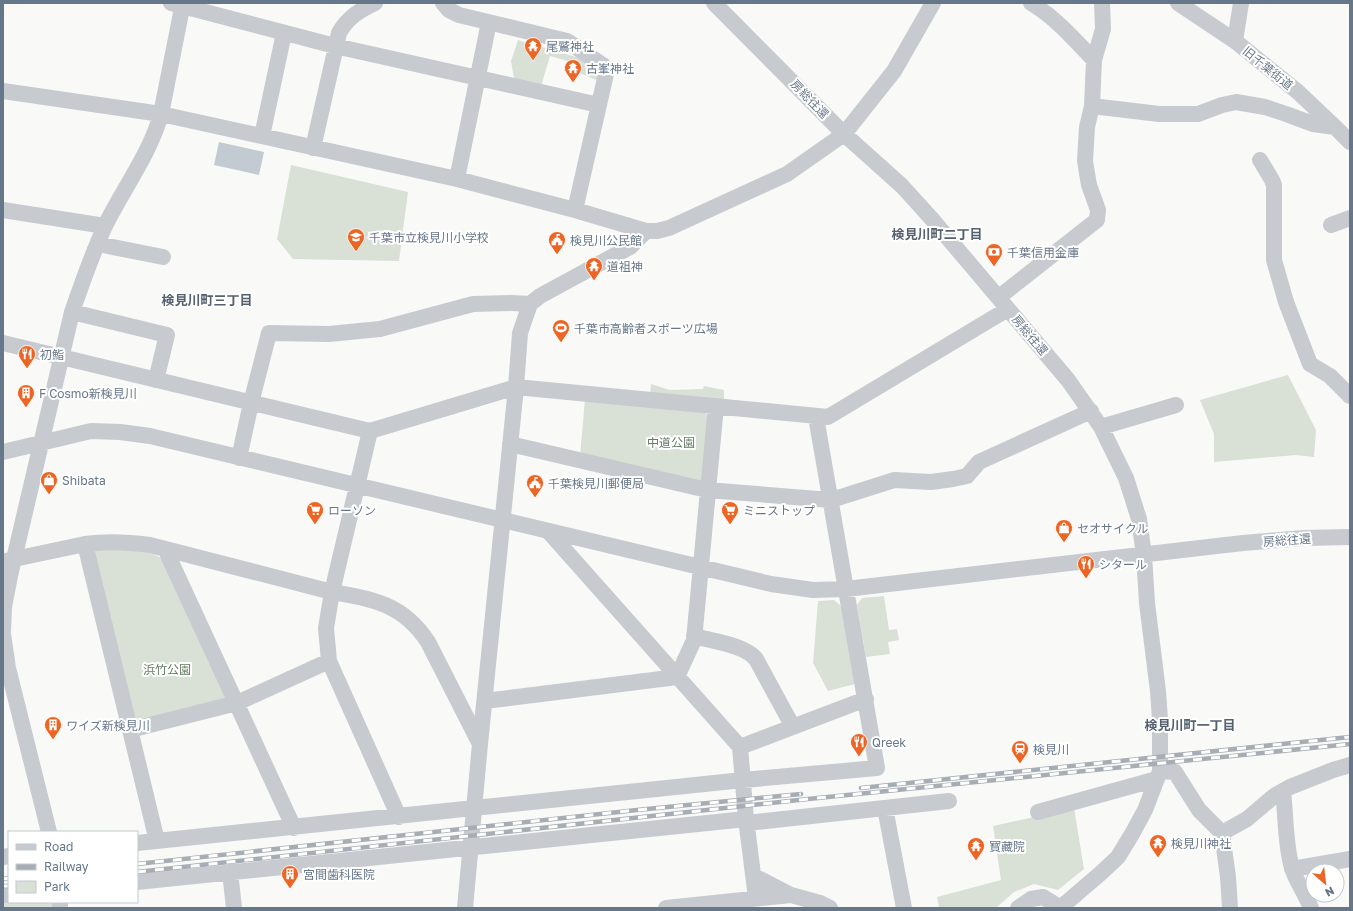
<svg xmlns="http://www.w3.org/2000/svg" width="1353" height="911" font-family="'Golos Text','Noto Sans JP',sans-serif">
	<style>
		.green { fill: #d9e0d6 }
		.water { fill: #c2cbd1 }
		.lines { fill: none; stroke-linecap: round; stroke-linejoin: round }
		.minor { stroke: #c7cacf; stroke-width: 16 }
		.rail-casing { stroke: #a7adb4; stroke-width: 4.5 }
		.rail { stroke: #fff; stroke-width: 3; stroke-dasharray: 9; stroke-linecap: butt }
		.labels { text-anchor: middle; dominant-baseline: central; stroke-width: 4; stroke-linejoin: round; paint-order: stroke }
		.poi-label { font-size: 12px; fill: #67778a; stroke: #fff; text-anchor: start }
		.street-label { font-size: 12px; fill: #67778a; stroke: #fff }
		.park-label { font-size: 12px; fill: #657b62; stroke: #fff }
		.neighbourhood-label { font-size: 13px; font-weight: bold; fill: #55616f; stroke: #fff }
	</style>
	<rect width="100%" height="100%" fill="#f9faf7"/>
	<!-- green -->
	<path class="green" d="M518,40L593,62L601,82L572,70L571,62L550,56L540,90L515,84L511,61Z
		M291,165L408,192L399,261L293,259L277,239Z
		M1288,375L1316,430L1314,457L1296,455L1214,462V434L1200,400Z
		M651,384L670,390L703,389L704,386L724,390V402L650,396Z
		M585,399L703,410L709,418L703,480L698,484L580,456Z
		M98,547C124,548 142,547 165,560L229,696L225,701L138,724L133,720L93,554Z
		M884,596L889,630L897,629L899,640L888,642L890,654L866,657L857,605L862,598Z
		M834,600L842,607L855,684L828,691L813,663L818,601Z
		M1074,808L1084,869L1058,890L1034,884L1014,892L996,908H939L937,897L1001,880L993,826Z
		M3,900L9,902H52V908H3Z"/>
	<!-- water -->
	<path class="water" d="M219,142L264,152L259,175L214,165Z"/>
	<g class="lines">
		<!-- minor -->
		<path class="minor" d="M171,3L335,46L599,105
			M443,3L449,10L459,15L567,41L604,66L606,74L575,210
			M714,3L844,134L902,186L931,218L1068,380L1101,427L1126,478L1139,519L1144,555L1147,603L1158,691L1160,720V771L1145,810L1132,834L1118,857L1101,873L1060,908
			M1031,3C1056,18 1074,39 1094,60
			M1178,3L1235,41L1298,92L1335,127L1350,142
			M1235,41L1241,3
			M3,91L161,114L457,179L575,210L646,231H657L669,228L787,174L844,134L894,71L933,3
			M1092,106L1159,114H1198L1222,105L1236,102L1265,107L1286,114L1313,124L1335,127
			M262,136L284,33
			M313,148L339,33C347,18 360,10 375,3
			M1260,160L1272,180L1274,185V260L1286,302L1310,364L1330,376L1350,396
			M457,179L489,22
			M3,210L105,226
			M1331,225L1350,218
			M98,244L163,257
			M999,297L1097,220L1098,210L1089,185L1085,161L1087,127L1092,106L1094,60L1103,29L1102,3
			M72,312L167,335L156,380
			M3,343L370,431L516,387L828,417L1008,309
			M1101,427L1176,405
			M370,431L332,592L326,628L329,661L399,817
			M510,444L707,490L831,500L894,480L931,482L953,479L967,476L979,462L1091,411
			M3,452L91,431L120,432L150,436L771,584L813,590L846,589L1243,543L1304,538L1350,537
			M239,458L251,403L269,333L329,334L380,329L473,304L511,303L530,304
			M548,531L740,747L746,819L756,898
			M85,544L157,841
			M166,551L294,828
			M5,561L85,544C106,541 128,542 150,545L332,592C373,599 403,604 428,642L480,744
			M3,631L4,607L10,576L72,312C82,283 92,254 105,226C123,189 150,154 161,114L183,3
			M3,634L8,668L49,832
			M694,636C712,641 745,645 756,659L793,727
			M485,701L677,677L694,640L716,406
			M130,730L237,703L329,661
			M740,747L866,699
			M1160,771L1175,772L1199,810L1222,833L1228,877L1230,908
			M1283,791C1286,816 1285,844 1292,868C1296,881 1306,895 1311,908
			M885,808L904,908
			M1038,812L1157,779
			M747,823L949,801
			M1222,833L1247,819L1274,796L1290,787L1333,770L1350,765
			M137,843L743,780L877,768L816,417
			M3,857L9,856
			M1292,869L1350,859
			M230,872L234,908
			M754,876L791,895
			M137,882L746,819
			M3,895H9
			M60,902V908
			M465,908L480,744L516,387L520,333L530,304L540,296L630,247L646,231
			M666,908L791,895L820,903L830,908
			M1018,908L1031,899L1043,897L1061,908"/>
		<defs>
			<path id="rail" d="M861,788L1350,737
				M137,864L637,810L801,794
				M137,872L808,799L1350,744
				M3,879L9,878
				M3,886H9"/>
		</defs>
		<!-- rail casing -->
		<use href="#rail" class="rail-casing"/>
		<!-- rail -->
		<use href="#rail" class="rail"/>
	</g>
	<!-- icons -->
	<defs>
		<symbol id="temple-pin" viewBox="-11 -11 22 30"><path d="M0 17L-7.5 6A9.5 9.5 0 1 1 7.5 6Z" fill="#ed6524" stroke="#fff"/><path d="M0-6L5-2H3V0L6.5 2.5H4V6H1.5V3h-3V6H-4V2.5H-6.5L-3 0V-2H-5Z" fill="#fff"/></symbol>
		<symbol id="school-pin" viewBox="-11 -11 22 30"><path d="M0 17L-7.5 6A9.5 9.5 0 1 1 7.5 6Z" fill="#ed6524" stroke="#fff"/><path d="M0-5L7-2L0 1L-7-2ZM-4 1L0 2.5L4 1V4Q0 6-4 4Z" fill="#fff"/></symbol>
		<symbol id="civic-pin" viewBox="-11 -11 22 30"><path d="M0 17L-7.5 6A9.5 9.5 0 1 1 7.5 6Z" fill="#ed6524" stroke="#fff"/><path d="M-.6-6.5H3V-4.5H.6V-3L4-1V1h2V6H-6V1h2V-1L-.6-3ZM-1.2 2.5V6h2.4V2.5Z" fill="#fff"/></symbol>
		<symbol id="bank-pin" viewBox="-11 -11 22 30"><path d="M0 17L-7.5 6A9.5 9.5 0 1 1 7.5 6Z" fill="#ed6524" stroke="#fff"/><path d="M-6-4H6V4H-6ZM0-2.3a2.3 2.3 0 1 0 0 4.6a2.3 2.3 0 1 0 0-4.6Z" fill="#fff"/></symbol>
		<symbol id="stadium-pin" viewBox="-11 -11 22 30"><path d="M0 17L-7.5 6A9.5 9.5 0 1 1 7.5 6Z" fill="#ed6524" stroke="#fff"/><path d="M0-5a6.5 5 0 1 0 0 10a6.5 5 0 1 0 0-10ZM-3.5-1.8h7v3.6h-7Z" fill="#fff"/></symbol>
		<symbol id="restaurant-pin" viewBox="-11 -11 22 30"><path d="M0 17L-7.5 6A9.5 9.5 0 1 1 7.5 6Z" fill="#ed6524" stroke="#fff"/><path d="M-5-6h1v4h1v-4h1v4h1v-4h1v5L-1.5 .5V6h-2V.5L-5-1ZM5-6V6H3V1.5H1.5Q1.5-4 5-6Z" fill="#fff"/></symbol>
		<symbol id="building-pin" viewBox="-11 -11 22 30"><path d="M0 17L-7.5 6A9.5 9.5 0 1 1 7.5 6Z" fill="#ed6524" stroke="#fff"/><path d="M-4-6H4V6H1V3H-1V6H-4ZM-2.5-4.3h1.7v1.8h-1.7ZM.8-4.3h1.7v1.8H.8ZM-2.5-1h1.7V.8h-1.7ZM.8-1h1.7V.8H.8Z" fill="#fff"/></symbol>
		<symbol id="shop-pin" viewBox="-11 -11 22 30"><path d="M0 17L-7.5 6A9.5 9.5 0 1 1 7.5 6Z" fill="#ed6524" stroke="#fff"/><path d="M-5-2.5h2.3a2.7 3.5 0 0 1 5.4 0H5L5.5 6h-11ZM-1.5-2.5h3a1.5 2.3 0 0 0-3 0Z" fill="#fff"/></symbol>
		<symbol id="supermarket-pin" viewBox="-11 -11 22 30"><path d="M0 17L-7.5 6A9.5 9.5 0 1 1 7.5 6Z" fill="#ed6524" stroke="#fff"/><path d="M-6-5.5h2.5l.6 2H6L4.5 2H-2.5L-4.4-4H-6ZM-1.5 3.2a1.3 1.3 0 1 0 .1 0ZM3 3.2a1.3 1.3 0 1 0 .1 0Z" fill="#fff"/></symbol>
		<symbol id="station-pin" viewBox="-11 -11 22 30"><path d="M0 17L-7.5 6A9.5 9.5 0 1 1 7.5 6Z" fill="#ed6524" stroke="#fff"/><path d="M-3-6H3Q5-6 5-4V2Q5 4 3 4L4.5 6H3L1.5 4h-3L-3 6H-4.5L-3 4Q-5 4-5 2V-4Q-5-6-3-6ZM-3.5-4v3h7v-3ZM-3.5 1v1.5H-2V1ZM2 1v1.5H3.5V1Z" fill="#fff"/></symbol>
	</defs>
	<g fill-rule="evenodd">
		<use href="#temple-pin" x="523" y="36" width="20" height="27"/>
		<use href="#temple-pin" x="563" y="58" width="20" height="27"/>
		<use href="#school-pin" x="346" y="227" width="20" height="27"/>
		<use href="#civic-pin" x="547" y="230" width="20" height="27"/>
		<use href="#bank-pin" x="984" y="242" width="20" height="27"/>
		<use href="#temple-pin" x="584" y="256" width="20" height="27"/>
		<use href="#stadium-pin" x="551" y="318" width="20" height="27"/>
		<use href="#restaurant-pin" x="17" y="344" width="20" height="27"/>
		<use href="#building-pin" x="16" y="383" width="20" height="27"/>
		<use href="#shop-pin" x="39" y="470" width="20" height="27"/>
		<use href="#civic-pin" x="525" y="473" width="20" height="27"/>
		<use href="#supermarket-pin" x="305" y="500" width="20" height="27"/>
		<use href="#supermarket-pin" x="720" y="500" width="20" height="27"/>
		<use href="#shop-pin" x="1054" y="518" width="20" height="27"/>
		<use href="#restaurant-pin" x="1076" y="554" width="20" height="27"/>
		<use href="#building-pin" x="43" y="715" width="20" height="27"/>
		<use href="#restaurant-pin" x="849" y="732" width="20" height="27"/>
		<use href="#station-pin" x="1010" y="739" width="20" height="27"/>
		<use href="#temple-pin" x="1148" y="833" width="20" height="27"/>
		<use href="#temple-pin" x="966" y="836" width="20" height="27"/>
		<use href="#building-pin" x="280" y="864" width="20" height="27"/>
	</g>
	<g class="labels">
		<!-- poi labels -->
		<g class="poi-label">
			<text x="546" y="46">尾鷲神社</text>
			<text x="586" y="68">古峯神社</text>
			<text x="369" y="237">千葉市立検見川小学校</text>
			<text x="570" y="240">検見川公民館</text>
			<text x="1007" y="252">千葉信用金庫</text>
			<text x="607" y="266">道祖神</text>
			<text x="574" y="328">千葉市高齢者スポーツ広場</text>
			<text x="40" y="354">初鮨</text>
			<text x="39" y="393">F Cosmo新検見川</text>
			<text x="62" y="480">Shibata</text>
			<text x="548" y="483">千葉検見川郵便局</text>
			<text x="328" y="510">ローソン</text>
			<text x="743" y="510">ミニストップ</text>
			<text x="1077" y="528">セオサイクル</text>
			<text x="1099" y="564">シタール</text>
			<text x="66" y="725">ワイズ新検見川</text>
			<text x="872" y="742">Qreek</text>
			<text x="1033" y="749">検見川</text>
			<text x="1171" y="843">検見川神社</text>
			<text x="989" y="846">寳藏院</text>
			<text x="303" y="874">宮間歯科医院</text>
		</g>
		<!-- street labels -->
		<g class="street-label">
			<text transform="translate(1268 68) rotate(39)">旧千葉街道</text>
			<text transform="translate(810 99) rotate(46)">房総往還</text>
			<text transform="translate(1030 335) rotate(50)">房総往還</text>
			<text transform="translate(1287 540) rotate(-4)">房総往還</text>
		</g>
		<!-- park labels -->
		<g class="park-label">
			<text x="671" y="442">中道公園</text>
			<text x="167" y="669">浜竹公園</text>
		</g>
		<!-- neighbourhood labels -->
		<g class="neighbourhood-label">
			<text x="937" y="234">検見川町二丁目</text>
			<text x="207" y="300">検見川町三丁目</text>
			<text x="1190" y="725">検見川町一丁目</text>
		</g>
	</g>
	<!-- border -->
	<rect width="1353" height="911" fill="none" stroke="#67778a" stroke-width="8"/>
	<!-- legend -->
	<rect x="8" y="831" width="130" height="72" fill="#ffffff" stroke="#c2c9d0"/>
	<rect x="16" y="844" width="20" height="6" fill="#c7cacf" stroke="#c2c9d0"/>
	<text x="44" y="851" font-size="12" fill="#67778a">Road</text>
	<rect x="16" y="864" width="20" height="6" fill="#a7adb4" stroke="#c2c9d0"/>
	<text x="44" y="871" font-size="12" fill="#67778a">Railway</text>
	<rect x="16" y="881" width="20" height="12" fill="#d9e0d6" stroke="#c2c9d0"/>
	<text x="44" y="891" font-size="12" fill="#67778a">Park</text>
	<!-- north arrow -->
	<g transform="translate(1325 883) rotate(152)"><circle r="19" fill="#ffffff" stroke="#c2c9d0"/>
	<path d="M0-3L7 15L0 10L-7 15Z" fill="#ed6524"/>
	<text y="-6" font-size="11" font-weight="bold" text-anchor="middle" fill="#67778a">N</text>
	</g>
</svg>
